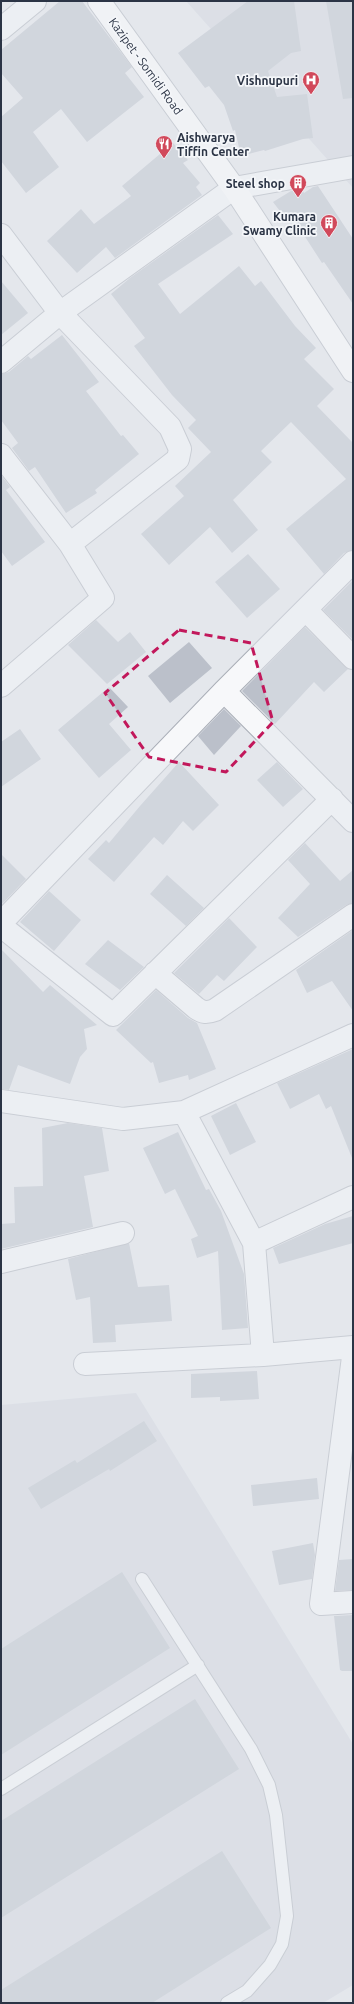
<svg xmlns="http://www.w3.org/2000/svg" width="354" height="2004" font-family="Ubuntu,sans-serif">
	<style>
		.built { fill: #d2d6de }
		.building { fill: #bbc0ca }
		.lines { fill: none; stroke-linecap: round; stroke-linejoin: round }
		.lane-casing { stroke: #a9aeb7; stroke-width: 14 }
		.street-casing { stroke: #a9aeb7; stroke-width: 24 }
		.secondary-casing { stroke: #a9aeb7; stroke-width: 24 }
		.lane { stroke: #f7f8fa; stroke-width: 12 }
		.street { stroke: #f7f8fa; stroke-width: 22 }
		.secondary { stroke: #fff; stroke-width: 22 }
		.marked { fill: none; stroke: #c2185b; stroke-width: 3; stroke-dasharray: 8 5; stroke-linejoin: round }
		.labels { text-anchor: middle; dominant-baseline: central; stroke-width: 3.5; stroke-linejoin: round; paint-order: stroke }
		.street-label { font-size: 12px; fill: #2b3445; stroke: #f4f6f9 }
		.poi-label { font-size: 12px; font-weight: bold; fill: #2b3445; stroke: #f4f6f9; text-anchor: end }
	</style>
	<rect width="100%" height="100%" fill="#e4e7ec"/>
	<!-- built -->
	<path class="built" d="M186,1H353V188Z
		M136,1393L353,1744V1985L323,2003H1V1405Z"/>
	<!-- building -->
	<path class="building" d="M60,1H82L132,67L125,73L144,97L87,142L61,109L33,132L59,167L26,193L1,161V117L23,98L1,73V50Z
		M248,1H294L301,51L291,53L268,71L277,97L307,94L313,138L303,139L265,151L264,150L241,156L235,130L233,131L224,105L209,86L205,88L178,53Z
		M326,1H353V98L343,99Z
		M173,143L188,160L183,163L200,183L196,187L202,195L115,258L106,247L77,273L47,241L81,209L94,224L131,196L122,186Z
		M318,186L353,239V304L324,262L322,263L291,215L286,219L273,202L291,191L302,189L304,193L313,187Z
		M218,215L233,234L158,284L180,314L239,266L255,286L261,281L295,326L316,348L304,359L334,389L317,406L353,443V550L344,553L324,574L286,529L346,479L291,422L261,451L272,462L233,500L258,530L232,553L210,527L169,565L141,534L184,496L175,486L211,452L188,428L196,420L172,395L134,346L145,338L111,294L130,278Z
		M1,281L28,313L1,335Z
		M62,335L99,382L86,391L121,436L123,435L139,454L95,490L97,493L66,513L35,467L29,471L12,448L18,443L1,420V374L9,372L28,356L31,359Z
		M1,475L10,487L6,490L45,542L12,566L1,551Z
		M248,554L280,589L247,618L215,582Z
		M353,580V640L323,610Z
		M96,620L118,642L130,632L146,652L107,684L68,645Z
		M305,627L348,669L324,692L314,682L275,724L242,691Z
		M189,642L212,668L170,703L148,676Z
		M109,687L128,707L109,724L131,750L99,778L58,730Z
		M224,709L241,726L214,755L198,736Z
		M20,729L41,759L1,787V742Z
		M179,762L219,805L193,831L183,821L163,845L154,837L114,882L88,859L106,840L109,843L140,806Z
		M277,762L303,789L283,807L257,780Z
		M305,843L340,881L353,870V903L346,905L298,937L278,918L310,884L288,860Z
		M1,854L26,879L1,905Z
		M167,875L204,908L186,926L150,894Z
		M49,891L81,920L54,951L20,922Z
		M229,918L257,947L224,981L217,975L199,994L174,973Z
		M353,930V1011L332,981L307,993L296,970Z
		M108,940L144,967L120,990L85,964Z
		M1,949L43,992L50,985L97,1025L84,1029L87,1049L80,1057L70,1084L18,1065L9,1090L1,1089Z
		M156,990L188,1018L197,1023L216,1069L189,1080L188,1075L159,1083L153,1062L151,1063L116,1030Z
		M353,1049V1158H352L331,1106L326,1109L319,1094L290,1109L277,1083Z
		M236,1103L256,1142L230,1155L211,1116Z
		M68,1123L102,1128L109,1171L84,1176L93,1227L1,1249V1224L15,1223L14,1187L43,1186L42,1128Z
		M178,1132L206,1190L209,1189L221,1211L244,1274L248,1328L222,1330L218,1251L197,1258L191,1239L198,1236L175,1189L165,1194L143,1148Z
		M353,1216V1243L279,1264L273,1248L325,1224Z
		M129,1243L138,1287L169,1285L172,1321L115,1325L116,1342L93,1343L90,1297L76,1300L68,1259Z
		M257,1371L259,1399L220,1401V1397L191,1398V1374Z
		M144,1421L157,1441L110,1471L109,1469L41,1509L28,1488L75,1460L77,1463Z
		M317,1478L319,1499L253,1506L251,1485Z
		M313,1543L315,1555L312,1579L279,1585L272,1551Z
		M353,1559V1590L335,1591L339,1560Z
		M122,1572L170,1648L1,1755V1649Z
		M353,1615V1671H342L340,1670L334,1616Z
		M195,1699L239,1769L1,1918V1821Z
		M222,1851L271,1928L152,2003H1V1990Z"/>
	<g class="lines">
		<defs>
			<path id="lane" d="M142,1579L251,1749L269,1785L276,1815L287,1916L282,1944L270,1965L247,1991L227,2003
				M1,1789L198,1665"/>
			<path id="street" d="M1,29L35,1
				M1,235L60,313L170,427L180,449L178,459L70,544
				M1,362L60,313L234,188L353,167
				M1,455L70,544L103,598L1,686
				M306,610L353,658
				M224,691L353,821
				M1,923L224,691L353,562
				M1,926L113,1015L332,799
				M155,973L196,1008C203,1013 207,1013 215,1010L353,915
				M1,1101L123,1119L184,1112L353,1035
				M184,1112L254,1243L263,1355
				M254,1243L353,1197
				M1,1262L123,1233
				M353,1357L321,1604L353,1602
				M85,1364L263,1355L353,1347"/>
			<path id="secondary" d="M99,1L234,188L353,371"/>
		</defs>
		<!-- lane casing -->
		<use href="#lane" class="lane-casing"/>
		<!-- street casing -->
		<use href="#street" class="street-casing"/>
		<!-- secondary casing -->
		<use href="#secondary" class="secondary-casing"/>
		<!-- lane -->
		<use href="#lane" class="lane"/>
		<!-- street -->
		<use href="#street" class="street"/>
		<!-- secondary -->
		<use href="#secondary" class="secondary"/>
	</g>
	<!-- marked area -->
	<path d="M0 0H354V2004H0ZM179,630L251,643L273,722L226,772L149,757L105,693Z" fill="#e4e7ec" fill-opacity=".55" fill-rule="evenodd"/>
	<path class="marked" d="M179,630L251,643L273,722L226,772L149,757L105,693Z"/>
	<!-- icons -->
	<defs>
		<symbol id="hospital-pin" viewBox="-11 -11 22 30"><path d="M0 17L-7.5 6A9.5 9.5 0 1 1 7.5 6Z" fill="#d1495b" stroke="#f4f6f9"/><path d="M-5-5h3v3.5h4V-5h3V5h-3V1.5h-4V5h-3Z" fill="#fff"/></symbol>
		<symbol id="restaurant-pin" viewBox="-11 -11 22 30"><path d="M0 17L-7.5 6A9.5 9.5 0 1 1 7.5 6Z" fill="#d1495b" stroke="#f4f6f9"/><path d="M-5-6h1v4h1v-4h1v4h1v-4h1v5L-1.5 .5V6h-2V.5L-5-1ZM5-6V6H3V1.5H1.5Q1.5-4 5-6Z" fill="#fff"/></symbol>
		<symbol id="building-pin" viewBox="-11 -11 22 30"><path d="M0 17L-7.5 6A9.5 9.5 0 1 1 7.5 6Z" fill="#d1495b" stroke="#f4f6f9"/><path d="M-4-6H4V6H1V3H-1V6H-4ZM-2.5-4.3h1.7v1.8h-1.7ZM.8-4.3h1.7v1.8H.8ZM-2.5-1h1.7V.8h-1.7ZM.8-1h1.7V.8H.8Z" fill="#fff"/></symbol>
	</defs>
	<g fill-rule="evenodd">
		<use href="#hospital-pin" x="301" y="70" width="20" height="27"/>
		<use href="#restaurant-pin" x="154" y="134" width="20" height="27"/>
		<use href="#building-pin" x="288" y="173" width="20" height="27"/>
		<use href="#building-pin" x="319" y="213" width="20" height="27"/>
	</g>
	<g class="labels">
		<!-- street labels -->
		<g class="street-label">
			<text transform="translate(146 66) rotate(54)">Kazipet - Somidi Road</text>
		</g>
		<!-- poi labels -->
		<g class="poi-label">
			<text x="298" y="80">Vishnupuri</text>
			<text x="177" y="137" text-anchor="start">Aishwarya<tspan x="177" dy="14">Tiffin Center</tspan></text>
			<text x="285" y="183">Steel shop</text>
			<text x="316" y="216">Kumara<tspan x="316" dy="14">Swamy Clinic</tspan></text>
		</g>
	</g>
	<!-- border -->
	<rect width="354" height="2004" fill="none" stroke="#2b3445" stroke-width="4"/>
</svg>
